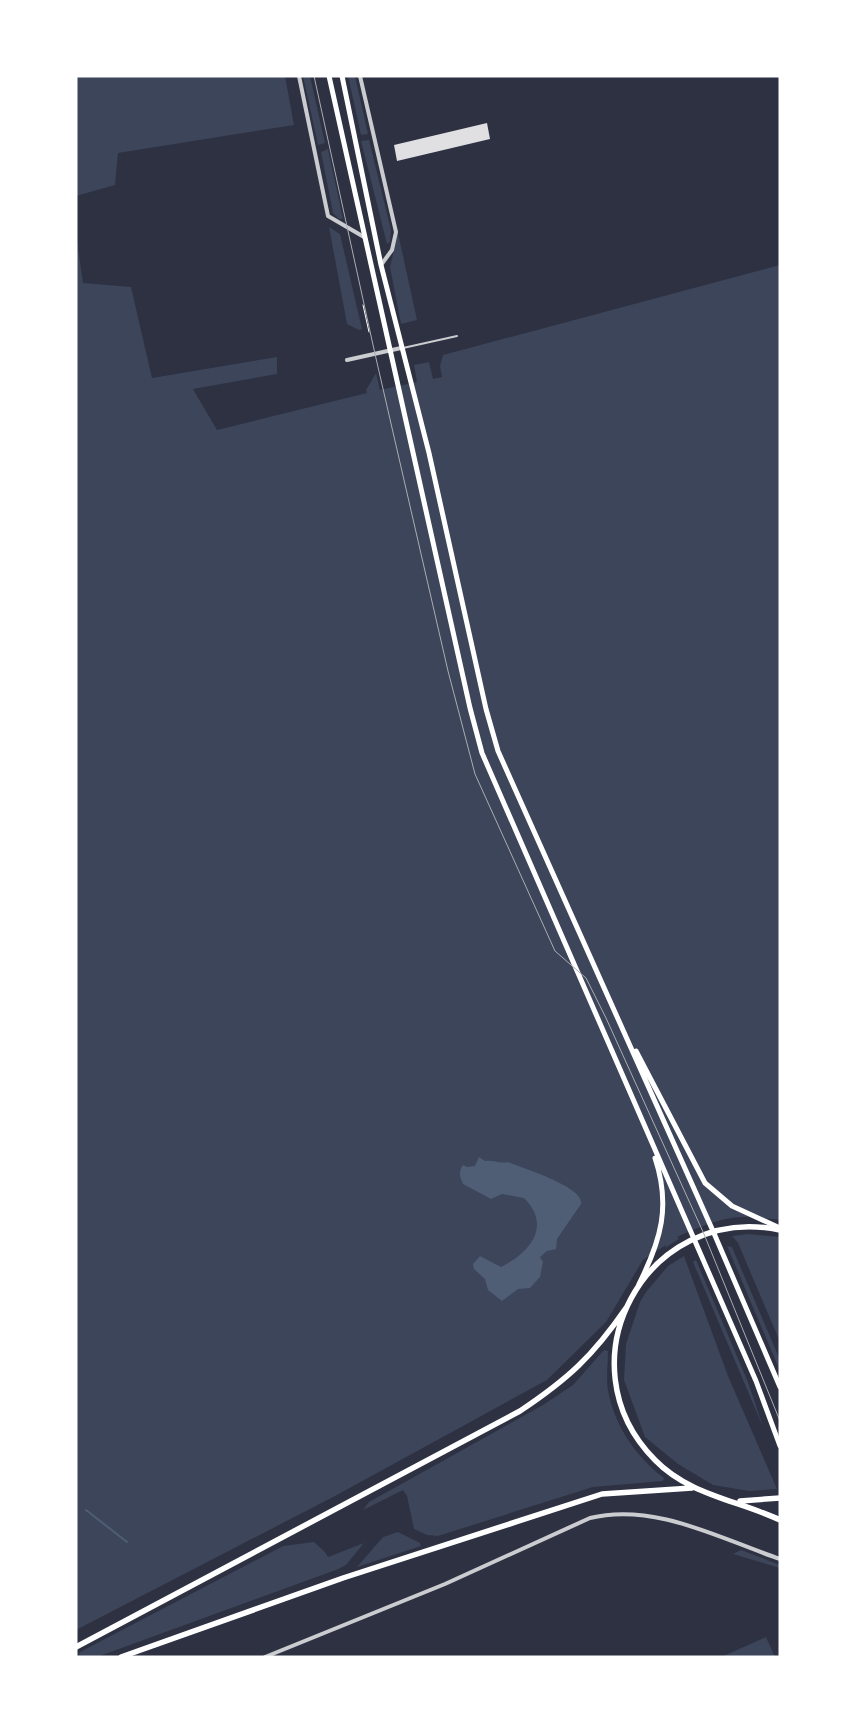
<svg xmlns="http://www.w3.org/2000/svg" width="856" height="1733" font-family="'IBM Plex Serif',serif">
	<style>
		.green { fill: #3c4559 }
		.water { fill: #4f5d75 }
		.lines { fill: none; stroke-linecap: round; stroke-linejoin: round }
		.stream { stroke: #4f5d75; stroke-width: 2 }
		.building { fill: #e0e0e3 }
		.path { stroke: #fff; stroke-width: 1 }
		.service { stroke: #caccd0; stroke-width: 2 }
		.minor { stroke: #caccd0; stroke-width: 4 }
		.secondary { stroke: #fff; stroke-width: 5 }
		.primary { stroke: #fff; stroke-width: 5.5 }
		.tram { stroke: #abadb3; stroke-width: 1 }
	</style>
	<rect width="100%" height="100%" fill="#2d3142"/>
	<!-- green -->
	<path class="green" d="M76,76H285L294,125L118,153L115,185L76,196Z
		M303,76H310L325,143L318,145Z
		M348,76H355L368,134L361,135Z
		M369,140L391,230L390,242L387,244L361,141Z
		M328,149L343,219H339L333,213L321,152Z
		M329,227L340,234L362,329L359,330L347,324Z
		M398,233L417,320L401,324L390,267Z
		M76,235L83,283L131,287L152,378L277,357V374L193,389L217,430L367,393L366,390L376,373L380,390L417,382L414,365L429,362L433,379L442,377L440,366L443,355L780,265V1220C767,1219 753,1216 741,1217C719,1218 697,1228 677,1237L679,1239L665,1248L666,1245L643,1260L606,1322L547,1380L335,1496L76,1630Z
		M748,1234L780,1237V1342L738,1243L732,1236Z
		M727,1246L732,1247L780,1360V1371Z
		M684,1256L728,1376L777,1489L749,1491L713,1485L678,1464L645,1437L624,1380L626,1344L640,1302L646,1292L668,1266Z
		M696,1260L748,1382L763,1427L693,1262Z
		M604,1350L608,1351C608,1363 606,1378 608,1390C614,1425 636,1457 664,1478L663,1481L593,1487L438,1536L427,1535L414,1529L407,1496L403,1490L363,1510L369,1502L543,1405L573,1385Z
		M398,1532L420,1543L421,1546L357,1567L383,1537Z
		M314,1542L325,1552L328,1557L364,1543L346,1565L336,1570L97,1657H78L80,1652L283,1546Z
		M741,1550L780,1565V1568L733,1554Z
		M766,1637L775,1657H721Z"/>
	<!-- water -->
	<path class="water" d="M479,1157L485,1161C494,1160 499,1164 508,1162C522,1168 585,1187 581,1204L557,1239L556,1249L547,1251L540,1257L543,1262L540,1277L530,1288L518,1289L502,1301L488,1290L485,1279L474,1269L473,1264L480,1256L501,1267C530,1253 552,1226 524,1198L502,1194L491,1199L463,1184C460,1177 458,1172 463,1165L467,1167L475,1166Z"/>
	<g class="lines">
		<!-- stream -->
		<path class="stream" d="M86,1510L127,1542"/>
	</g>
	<!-- building -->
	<path class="building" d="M487,123L490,139L397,161L394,145Z"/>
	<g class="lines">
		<!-- path -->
		<path class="path" d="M363,305L369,332"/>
		<!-- service -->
		<path class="service" d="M403,348L457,336"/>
		<!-- minor -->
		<path class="minor" d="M299,76L328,216L364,237
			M360,76L396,232L392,250L381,265
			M347,360L401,348
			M265,1657L445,1584L590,1518C654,1502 721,1539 780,1559"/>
		<!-- secondary -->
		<path class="secondary" d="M329,76L470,708L482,753L756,1381L780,1446
			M342,76L381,265L429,453L486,709L498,751L713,1231L780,1387
			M636,1051L705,1183L732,1206L780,1228
			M639,1284C661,1240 671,1206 655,1158"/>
		<!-- primary -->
		<path class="primary" d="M780,1230C646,1202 559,1363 655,1460C689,1495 737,1500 780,1520
			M740,1501L780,1498
			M76,1647L520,1411C568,1379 593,1356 626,1308
			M121,1657L343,1578L602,1494L692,1488"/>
		<!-- tram -->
		<path class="tram" d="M314,76L375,354L448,671L475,774L555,951L586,978L606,1018L704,1234L780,1421"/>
	</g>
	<!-- border -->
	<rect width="856" height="1733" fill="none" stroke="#ffffff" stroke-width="155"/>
</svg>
